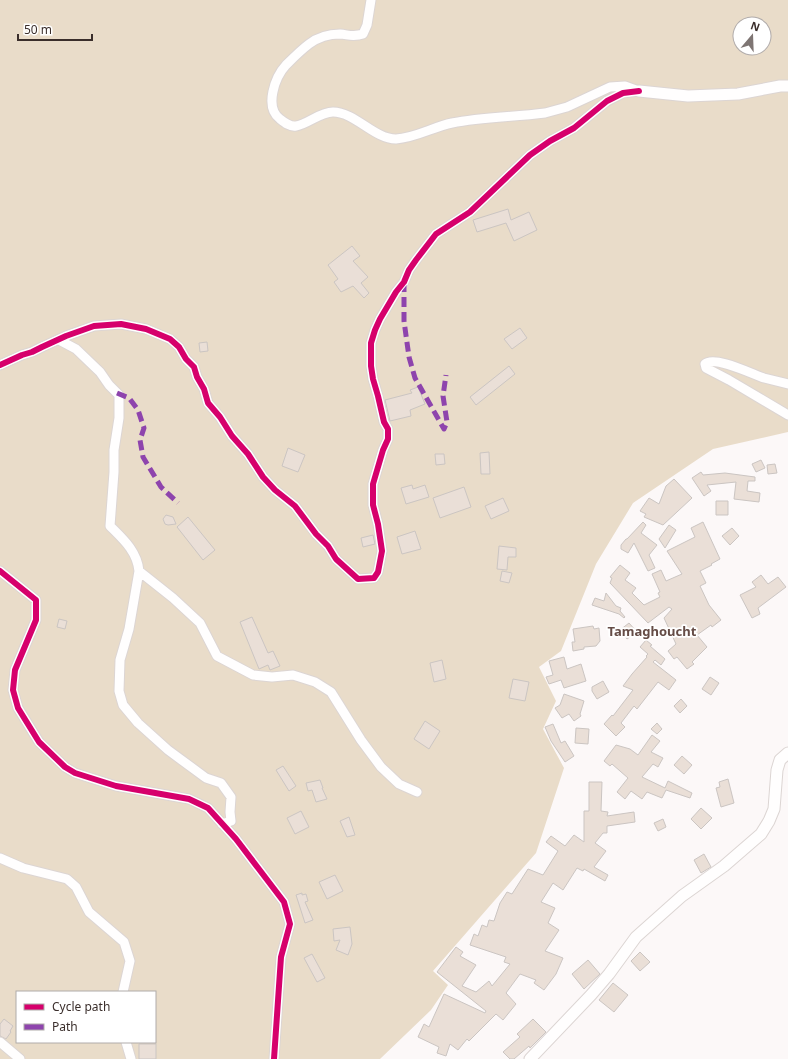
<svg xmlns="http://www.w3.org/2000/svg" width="788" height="1059" font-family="'Noto Sans',sans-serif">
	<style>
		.green { fill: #e9dcc9; fill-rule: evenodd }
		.building { fill: #eadfd7; stroke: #cbc5c2 }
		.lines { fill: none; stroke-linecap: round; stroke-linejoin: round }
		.minor-casing { stroke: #dcd5d3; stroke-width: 11 }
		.tertiary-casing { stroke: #dcd5d3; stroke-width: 13 }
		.minor { stroke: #fffefe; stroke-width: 9 }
		.tertiary { stroke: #fffefe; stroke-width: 11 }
		.quiet { stroke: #8e44ad; stroke-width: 5; stroke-dasharray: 10 5; stroke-linecap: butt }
		.cycleway-casing { stroke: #fff; stroke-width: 8 }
		.cycleway { stroke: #d6006c; stroke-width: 6 }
		.labels { text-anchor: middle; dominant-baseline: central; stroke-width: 3.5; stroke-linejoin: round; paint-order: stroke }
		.quarter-label { font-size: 13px; font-weight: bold; fill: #654c46; stroke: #fff }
	</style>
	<rect width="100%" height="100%" fill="#fcf8f8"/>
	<!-- green -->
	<path class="green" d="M0,0H788V432L713,449L633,503L596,564L561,651L539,667L556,701L543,729L564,768L536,853L433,971L448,985L431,1010L380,1059H0ZM740,24H764V48H740ZM17,992H155V1042H17Z"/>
	<!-- building -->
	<path class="building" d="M508,209L511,220L529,212L537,230L514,241L506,223L477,232L473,220Z
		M352,246L360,256L353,261L368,277L361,283L369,293L364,298L353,286L341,292L334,282L338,279L328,265Z
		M520,328L527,338L512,349L504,339Z
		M207,342L208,351L200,352L199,343Z
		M509,366L515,374L476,405L470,397Z
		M418,387L425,404L410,410L411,416L390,421L385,400L412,393L410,390Z
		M288,448L305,455L298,472L282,466Z
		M489,452L490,474H481L480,453Z
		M435,454H444L445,464L436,465Z
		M761,460L765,468L756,472L752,464Z
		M775,464L777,473L768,474L767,465Z
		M701,472L703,475L725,473L755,477V481H748L747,491L760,493L759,502L734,499L736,482L707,485L711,491L704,496L692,478Z
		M674,479L692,498L663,525L644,517L646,514L640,511L649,498L659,504L666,486Z
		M412,485L413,489L425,485L429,497L406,504L401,488Z
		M464,487L471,507L440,518L433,498Z
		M503,498L509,511L491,519L485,506Z
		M716,501H728V515H716Z
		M166,515L173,517L176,524L168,525L165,524L163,519Z
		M188,517L215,550L203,560L177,527Z
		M643,522L646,525L641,533L657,545L649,555L655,568L648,571L634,543L628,553L621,549V545L626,539H627Z
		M703,522L720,559L711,564L712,565L700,571L706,583L700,586L709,605L721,620L712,627L711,625L697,635L707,647L692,662L694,664L687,669L677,657L674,659L668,651L676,644L664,618L672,609L669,607L648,623L610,583L612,578L610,577L620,565L630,573L625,580L636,588L632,593L644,605L660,597L658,593L660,592L652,574L661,570L666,581L682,574L667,551L695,537L691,528Z
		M669,525L676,530L665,548L659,539Z
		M732,528L739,536L730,545L722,536Z
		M415,531L421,549L402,554L397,537Z
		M373,535L375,544L363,547L361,538Z
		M499,546L516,548V557H508L507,570L497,569Z
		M502,571L512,573L509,583L500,581Z
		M761,575L768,584L778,577L786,587L758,608L760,614L752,618L740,595L756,587L752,582Z
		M606,593L616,606L621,608L620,611L625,617L624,618L619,614L592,605L595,598L604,601Z
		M252,617L268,653L273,651L280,666L270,670L268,665L259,669L240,622Z
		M59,619L67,621L65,629L57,627Z
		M629,623L637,632L627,639L620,630Z
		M593,626L594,629L599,628L600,641L596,646L584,647V649L573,651L572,642H575L573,629Z
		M646,640L652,645L650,646L665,659L661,665L655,660L653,662L676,680L669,690L658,682L637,709L634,706L621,723L625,727L616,736L604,724L612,715L613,716L633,690L623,686L632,674L647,657L646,656L648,654L640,647Z
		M564,657L567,669L581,664L586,681L564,688L561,680L549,684L546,677L553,675L549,661Z
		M442,660L446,679L434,682L430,663Z
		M710,677L719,683L711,695L702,689Z
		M513,679L529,682L525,701L509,698Z
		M603,681L609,692L597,699L592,691V687Z
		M564,694L584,701L580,714L581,716L574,721L569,714L562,718L555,708L560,705Z
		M681,699L687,706L680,713L674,706Z
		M425,721L440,731L429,749L414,739Z
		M657,723L662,729L657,734L651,729Z
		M553,724L561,743L565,741L574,756L565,762L551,741L545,727Z
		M576,728L589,729L588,744L575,743Z
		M652,735L660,741L651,752L663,758L658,767L653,764L642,777L665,788L668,781L692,793L690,798L666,790L662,798L647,792L642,799L631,791L625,799L617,792L628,778L612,764L610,766L604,761L616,745L630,749L638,755Z
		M682,756L692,765L684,774L674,765Z
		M283,766L296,786L289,791L276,770Z
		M728,779L734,803L721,807L716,788L720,787L719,782Z
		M320,780L323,788H322L327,799L316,802L312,790L308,791L306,783Z
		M589,782H602L601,811L608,812L607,816L634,812L635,822L607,826V833H603L595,843L606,851L594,867L608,875L605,881L584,869L583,871L577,868L563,890L553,883L541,902L555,908L548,923L559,930L545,951L563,958L556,974L544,990L534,983L536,980L520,974L506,993L516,1004L503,1020L496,1014L469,1041L467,1039L458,1050L450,1044L446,1056L437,1053L439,1047L418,1037L424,1024L429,1027L444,994L485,1013L486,1011L437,972L456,947L463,952L460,956L476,965L462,986L476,992L489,981L492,986L510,964L504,962L506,957L470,945L474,934L478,936L482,925L487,927L489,920L494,921L500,903L507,892L512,894L528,869L543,875L558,851L546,842L551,836L565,846L574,835L584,842V811H589Z
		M701,808L712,818L701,829L691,819Z
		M301,811L309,827L295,834L287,818Z
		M349,817L355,835L347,837L340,821Z
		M663,819L666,827L658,831L654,823Z
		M704,854L711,867L701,873L694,860Z
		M335,875L343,891L327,899L319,882Z
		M302,893V895L306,894L308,901L305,902L313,920L305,923L296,895Z
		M350,927L352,944L348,955L336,950L340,940L334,941L333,929Z
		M640,952L650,962L640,971L631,961Z
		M312,954L325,978L317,982L304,958Z
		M588,960L600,974L584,989L572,974Z
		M613,983L628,995L614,1012L599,1000Z
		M4,1019L13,1026L10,1031L11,1032L6,1039L0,1036V1024Z
		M533,1019L546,1032L530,1048L529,1046L514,1059H510L503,1052L520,1037L517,1034Z
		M139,1044H156V1059H139Z"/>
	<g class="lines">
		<defs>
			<path id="minor" d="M371,0L367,25L363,34C354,37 350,35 340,34C329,34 317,38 309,44C301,50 293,58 286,65C275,77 264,107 280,119C285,123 290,127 296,126C308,124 320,112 333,112C355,112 374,139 396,139C415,138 433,127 452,123C482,117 514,117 545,113L567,107L610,87L625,86L636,90
				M59,340L76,349L100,372L109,385L119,395V418L114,450V472L110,526C123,539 137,551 139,571L129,629L120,660L119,691L123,705L138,723L168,750L206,778L221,783L231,797L230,812L231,821L222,824
				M0,365L22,355L32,352L42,347L66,336L94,326L121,324L146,329L170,339L179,347L186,359L194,367L197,377L204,389L208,403L220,417L232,436L248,454L263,477L275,490L295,506L316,534L328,546L336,559L358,579L374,578L378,572L382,551L378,524L373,505V484L383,450L388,439V429L384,422L378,396L373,379L371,366V343L375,330L380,319L396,292L404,282L409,270L416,260L436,234L470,212L530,155L550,141L574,128L607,101L623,93L639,91
				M788,384C780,382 772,380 764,378C752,374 714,355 705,364L706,368L729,380L788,415
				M0,571L36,600V620L15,670L13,690L18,708L39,742L65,767L75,773L116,786L189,799L208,808L236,839L284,902L290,924L281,957L274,1059
				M139,571L173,598L200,623L217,656L253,675L272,677L293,675L315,682L331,692L361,740L381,767L399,784L417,792
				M0,858L23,868L67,879L76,887L89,912L124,942L130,961L123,992
				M0,1042L20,1059
				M126,1042L131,1059"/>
			<path id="tertiary" d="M639,91L688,96L738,94L780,86H788
				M530,1059L591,995L609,974L636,937L682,896L724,866L761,834L769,821L774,809L777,770L780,760L788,753"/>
		</defs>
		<!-- minor casing -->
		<use href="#minor" class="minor-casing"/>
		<!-- tertiary casing -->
		<use href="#tertiary" class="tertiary-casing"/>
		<!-- minor -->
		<use href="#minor" class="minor"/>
		<!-- tertiary -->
		<use href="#tertiary" class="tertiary"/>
		<!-- quiet -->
		<path class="quiet" d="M404,282V321L409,357L415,378L444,429L447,422L443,396L446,375
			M117,393L129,398L138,410L144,428L140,440L143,457L161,487L178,503"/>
		<defs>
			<path id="cycleway" d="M0,365L22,355L32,352L42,347L66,336L94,326L121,324L146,329L170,339L179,347L186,359L194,367L197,377L204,389L208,403L220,417L232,436L248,454L263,477L275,490L295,506L316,534L328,546L336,559L358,579L374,578L378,572L382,551L378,524L373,505V484L383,450L388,439V429L384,422L378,396L373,379L371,366V343L375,330L380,319L396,292L404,282L409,270L416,260L436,234L470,212L530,155L550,141L574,128L607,101L623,93L639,91
				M0,571L36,600V620L15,670L13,690L18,708L39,742L65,767L75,773L116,786L189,799L208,808L236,839L284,902L290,924L281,957L274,1059"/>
		</defs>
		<!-- cycleway casing -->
		<use href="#cycleway" class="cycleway-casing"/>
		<!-- cycleway -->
		<use href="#cycleway" class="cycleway"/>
	</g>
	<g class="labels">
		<!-- quarter labels -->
		<g class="quarter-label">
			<text x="652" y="631">Tamaghoucht</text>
		</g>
	</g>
	<!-- legend -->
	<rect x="16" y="991" width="140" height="52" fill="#ffffff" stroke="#b0abaa"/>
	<rect x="24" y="1004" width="20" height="6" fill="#d6006c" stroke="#b0abaa"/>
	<text x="52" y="1011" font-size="12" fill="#3a2e2b">Cycle path</text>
	<rect x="24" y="1024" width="20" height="6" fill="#8e44ad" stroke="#b0abaa"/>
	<text x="52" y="1031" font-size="12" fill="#3a2e2b">Path</text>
	<!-- north arrow -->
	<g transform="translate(752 36) rotate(19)"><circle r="19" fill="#ffffff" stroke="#b0abaa"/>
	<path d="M0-3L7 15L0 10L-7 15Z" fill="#7e7573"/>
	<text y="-6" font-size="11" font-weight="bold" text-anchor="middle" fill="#3a2e2b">N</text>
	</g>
	<!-- scale -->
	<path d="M18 34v6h74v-6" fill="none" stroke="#3a2e2b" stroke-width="2"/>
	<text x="24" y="34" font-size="12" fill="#3a2e2b" stroke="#ffffff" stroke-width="3" paint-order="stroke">50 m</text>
</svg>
